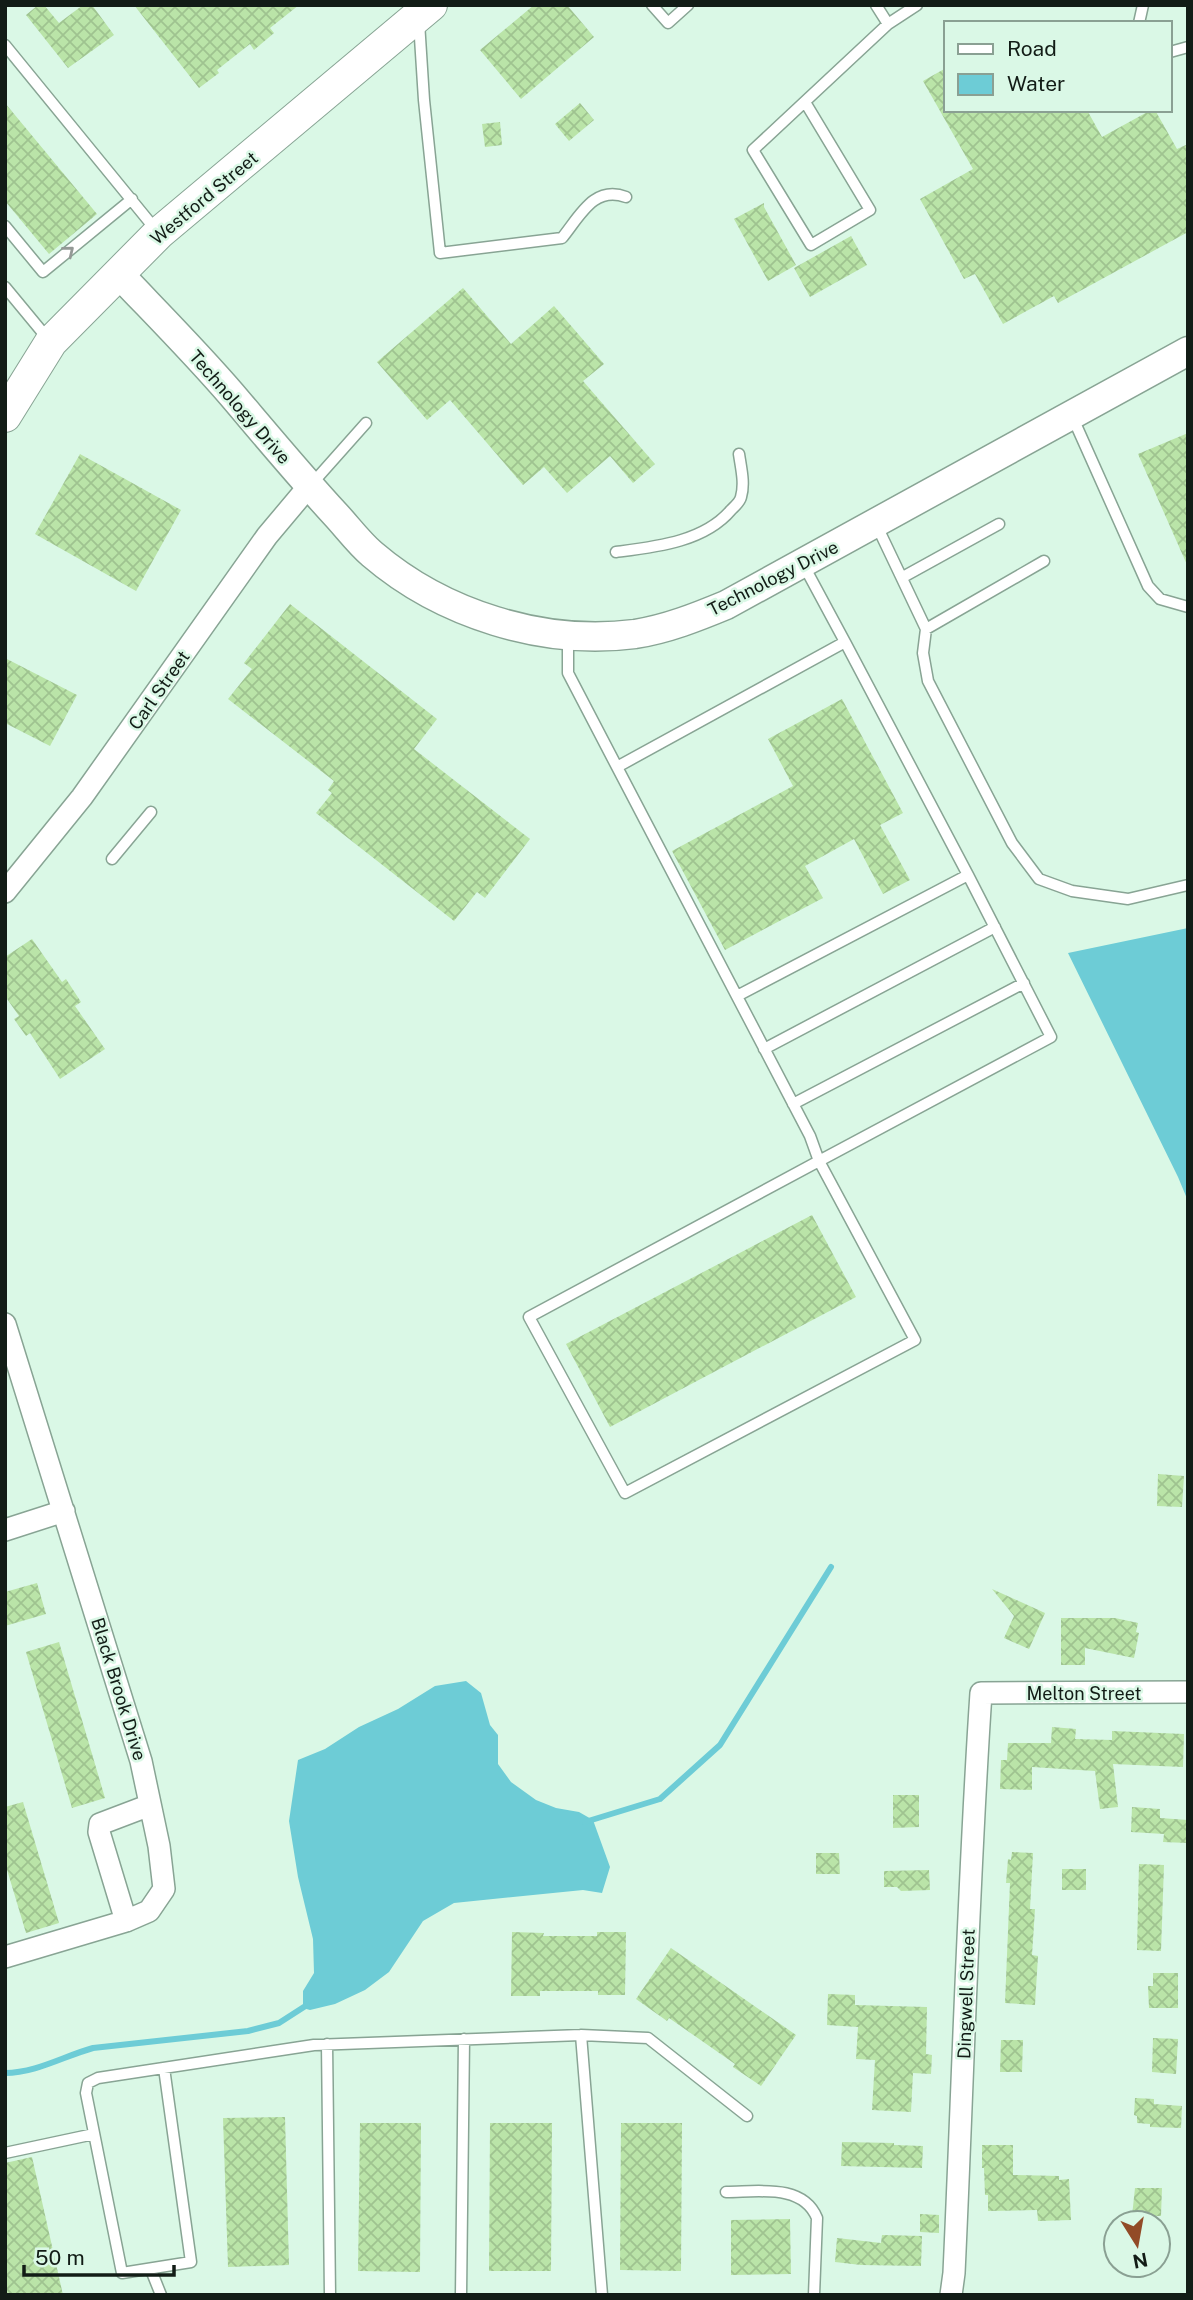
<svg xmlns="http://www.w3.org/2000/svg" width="1193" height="2300" font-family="'Public Sans',sans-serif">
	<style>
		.water { fill: #6dccd6 }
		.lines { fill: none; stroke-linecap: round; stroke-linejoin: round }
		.stream { stroke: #6dccd6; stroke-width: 6 }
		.building { fill: url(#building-cross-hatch) }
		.service-casing { stroke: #88a494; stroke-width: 13 }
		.minor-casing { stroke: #88a494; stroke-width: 24 }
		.tertiary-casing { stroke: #88a494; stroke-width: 31 }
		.secondary-casing { stroke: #88a494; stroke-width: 34 }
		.service { stroke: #fff; stroke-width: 10 }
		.minor { stroke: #fff; stroke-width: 21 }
		.tertiary { stroke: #fff; stroke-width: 28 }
		.secondary { stroke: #fff; stroke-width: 32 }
		.oneway { stroke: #949996 }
		.labels { text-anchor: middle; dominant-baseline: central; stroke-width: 5; stroke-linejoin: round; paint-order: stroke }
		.street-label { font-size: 18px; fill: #121c16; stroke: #daf8e6 }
	</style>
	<defs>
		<pattern id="building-cross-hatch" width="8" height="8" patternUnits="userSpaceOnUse" patternTransform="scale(1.75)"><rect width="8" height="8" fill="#bae4a8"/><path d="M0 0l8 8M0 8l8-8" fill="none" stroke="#9fc390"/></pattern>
	</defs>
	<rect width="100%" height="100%" fill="#daf8e6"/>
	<!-- water -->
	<path class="water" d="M1188,928V1201L1178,1177L1068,953Z
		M466,1681L481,1693L490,1725L498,1735V1764L511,1782L536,1800L556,1808L579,1812L593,1820L610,1867L602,1893L583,1890L454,1903L423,1921L389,1972L365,1990L335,2004L310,2010L303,2008V1991L314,1973L313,1939L298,1877L289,1821L298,1760L325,1749L359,1727L398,1709L435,1686Z"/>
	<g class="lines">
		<!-- stream -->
		<path class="stream" d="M585,1822L660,1799L720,1745L831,1567
			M5,2073C36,2073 64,2056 93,2048L248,2031L279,2023L307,2005"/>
	</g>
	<!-- building -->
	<path class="building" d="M38,5H44L59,23L83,5H92L114,35L68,68L26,15Z
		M134,5H299L270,28L274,33L254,50L250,44L217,70L219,73L199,88Z
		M534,5H567L594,37L521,99L480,50Z
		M946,68V110H1087L1102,137L1151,110H1155L1177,149L1188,144V232L1058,303L1054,296L1003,324L975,274L964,279L920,199L973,169L923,81Z
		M5,103L97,214L49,254L5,201Z
		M580,103L594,120L569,141L555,124Z
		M500,122L502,145L485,147L482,124Z
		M764,203V207L796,265L768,281L734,219Z
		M851,236L867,265L810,297L794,268Z
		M463,288L511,344L554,306L604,364L583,381L655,464L633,483L610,456L567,493L544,467L523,485L450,400L427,420L377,362Z
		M1188,433V567L1138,454Z
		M80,454L181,510L136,591L35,534Z
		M290,604L437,719L414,749L530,839L485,898L477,892L454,921L316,813L332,793L328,790L334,781L228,699L252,669L244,663Z
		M5,658L77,695L50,746L5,723Z
		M842,699L903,813L880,825L910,880L883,894L854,839L805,866L823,898L725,950L672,851L793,786L768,739Z
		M32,939L62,982L66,979L81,1002L75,1006L105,1049L60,1079L30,1033L26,1036L14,1019L19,1016L5,996V957Z
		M812,1215L856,1297L610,1427L566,1344Z
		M1158,1474L1184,1476L1182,1507L1157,1506Z
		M37,1583L46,1614L5,1626V1592Z
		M992,1589L1045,1613L1029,1649L1004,1638L1014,1616Z
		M1061,1618H1115L1138,1623L1136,1632L1139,1633L1134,1658L1085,1648V1665H1061Z
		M59,1642L105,1798L72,1808L26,1652Z
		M1052,1727L1076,1729L1075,1739L1112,1740V1731L1184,1734L1183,1767L1113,1764L1118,1807L1100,1809L1095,1771L1032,1767V1790L1000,1789L1001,1760H1007L1008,1743H1051Z
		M893,1795H919V1827L893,1828Z
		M23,1802L59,1923L26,1933L5,1863V1807Z
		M1132,1807L1160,1809V1818L1188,1820V1843L1163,1842L1164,1834L1131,1832Z
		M1012,1852L1033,1853L1030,1909H1035L1032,1955L1038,1956L1035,2005L1005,2003L1010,1883H1006L1008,1859L1011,1860Z
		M816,1853H839L840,1874H816Z
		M1139,1864L1164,1865L1161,1951L1137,1950Z
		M1062,1869H1086V1890H1062Z
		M929,1870L930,1890L901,1891L897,1887H884V1871Z
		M512,1932L544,1933L543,1936H597V1932H626L625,1995H598V1991H540V1996H511Z
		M671,1948L796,2035L761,2086L733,2067L735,2064L669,2018L667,2021L636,1999Z
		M1153,1973H1178V2008H1149L1148,1986H1153Z
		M828,1994L855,1995V2005L927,2007L926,2054L932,2055L931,2074L913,2073L911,2112L872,2110L875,2060L856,2059L858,2027L827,2025Z
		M1153,2038L1178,2039L1176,2074L1152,2072Z
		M1001,2040H1023L1022,2072H1000Z
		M1135,2098L1154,2099V2104L1182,2106L1181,2128L1150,2127V2124L1137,2123V2116L1134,2115Z
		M285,2117L289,2265L228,2267L223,2118Z
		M360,2123H421L420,2272L358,2271Z
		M490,2123H552L551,2271H489Z
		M621,2123H682L681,2271L620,2270Z
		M842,2142L894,2143V2145L923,2146L922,2168L841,2166Z
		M982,2145H1013V2175L1059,2176V2180L1069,2179L1071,2220L1038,2221L1037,2210L988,2211V2195H985L984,2168H982Z
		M32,2157L63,2295H5V2163Z
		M1135,2188H1162L1161,2216H1132Z
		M920,2214L939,2215V2233L920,2232Z
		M790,2219L791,2274L731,2275V2220Z
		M882,2235L922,2236L921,2266L861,2265L835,2262L837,2238L881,2243Z"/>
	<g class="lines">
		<defs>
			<path id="service" d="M652,5L668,23L688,5
				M876,5L888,24
				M419,22L424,100L440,253L562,238C580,216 594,185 626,197
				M1139,23L1143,5
				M5,45L156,230
				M1170,52L1188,47
				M805,102L870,210L811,245L753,150L888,24L917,5
				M5,226L43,272L132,199
				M5,287L48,339
				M1072,416L1148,586L1160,599L1188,607
				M310,486L366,423
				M876,524L926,629L923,653L928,681L1012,843L1039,879L1072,891L1128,899L1188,885
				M616,552C655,547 704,542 731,510C735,506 740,502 741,497C745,483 741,468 739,454
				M803,564L845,642L617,767L810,1136L819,1161L529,1317L625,1493L915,1340L819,1161L1051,1037L968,875L845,642
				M903,577L999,524
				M926,629L1044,561
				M568,637V673L617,767
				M112,859L151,812
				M737,996L968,875
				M764,1049L995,927
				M793,1104L1024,983
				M581,2035L602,2295
				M327,2044L330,2295
				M164,2068L191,2262L122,2273L86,2093L88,2083L98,2078L314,2045L581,2035L648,2038L747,2116
				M5,2153L94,2134
				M726,2192C757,2192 803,2183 817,2218L814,2295
				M151,2270L161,2295
				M461,2295L464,2039"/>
			<path id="minor" d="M5,892L82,797L267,536L309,486
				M5,1324L141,1761L159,1846L164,1889L149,1911L126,1921L5,1957
				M5,1530L64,1511
				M126,1921L99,1832L100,1824L150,1805
				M951,2295L954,2273C963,2080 968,1886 981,1693L1188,1692"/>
			<path id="tertiary" d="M119,274C157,314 196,353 232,395C266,435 300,476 336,515C348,528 359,543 372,554C442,614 543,646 635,634C667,629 697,617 726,605L1188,351"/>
			<path id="secondary" d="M5,416L51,342L159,233L431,5"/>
		</defs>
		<!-- service casing -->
		<use href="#service" class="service-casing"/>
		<!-- minor casing -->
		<use href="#minor" class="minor-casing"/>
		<!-- tertiary casing -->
		<use href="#tertiary" class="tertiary-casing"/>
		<!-- secondary casing -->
		<use href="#secondary" class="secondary-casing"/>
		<!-- service -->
		<use href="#service" class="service"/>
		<!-- minor -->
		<use href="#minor" class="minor"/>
		<!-- tertiary -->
		<use href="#tertiary" class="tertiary"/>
		<!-- secondary -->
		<use href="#secondary" class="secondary"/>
	</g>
	<!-- one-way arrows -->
	<defs><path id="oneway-chevron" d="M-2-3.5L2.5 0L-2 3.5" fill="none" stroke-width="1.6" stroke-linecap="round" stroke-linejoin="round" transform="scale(1.75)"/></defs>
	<use class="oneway" href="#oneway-chevron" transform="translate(69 251) rotate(-39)"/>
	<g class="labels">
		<!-- street labels -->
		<g class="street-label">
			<text transform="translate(204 198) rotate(-40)">Westford Street</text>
			<text transform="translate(240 407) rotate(49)">Technology Drive</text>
			<text transform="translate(773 578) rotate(-27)">Technology Drive</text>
			<text transform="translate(159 690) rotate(-55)">Carl Street</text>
			<text transform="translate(119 1689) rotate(73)">Black Brook Drive</text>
			<text x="1084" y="1693">Melton Street</text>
			<text transform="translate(966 1994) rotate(-88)">Dingwell Street</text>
		</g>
	</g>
	<!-- border -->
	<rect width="1193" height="2300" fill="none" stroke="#121c16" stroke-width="14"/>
	<!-- legend -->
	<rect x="944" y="21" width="228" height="91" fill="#daf8e6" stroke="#8aa093" stroke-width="2"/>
	<rect x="958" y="44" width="35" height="10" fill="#ffffff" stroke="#8aa093" stroke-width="2"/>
	<text x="1007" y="56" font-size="21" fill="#121c16">Road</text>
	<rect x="958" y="74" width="35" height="21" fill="#6dccd6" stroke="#8aa093" stroke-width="2"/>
	<text x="1007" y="91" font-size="21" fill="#121c16">Water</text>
	<!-- north arrow -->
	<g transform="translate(1137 2244) rotate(169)"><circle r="33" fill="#daf8e6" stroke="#8aa093" stroke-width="2"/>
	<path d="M0-5L12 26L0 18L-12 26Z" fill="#924b27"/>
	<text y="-10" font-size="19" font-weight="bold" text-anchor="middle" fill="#121c16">N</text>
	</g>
	<!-- scale -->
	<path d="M24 2265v10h150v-10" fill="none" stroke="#121c16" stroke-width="3.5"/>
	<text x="35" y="2265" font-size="21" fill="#121c16" stroke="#daf8e6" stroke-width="5" paint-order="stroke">50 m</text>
</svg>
